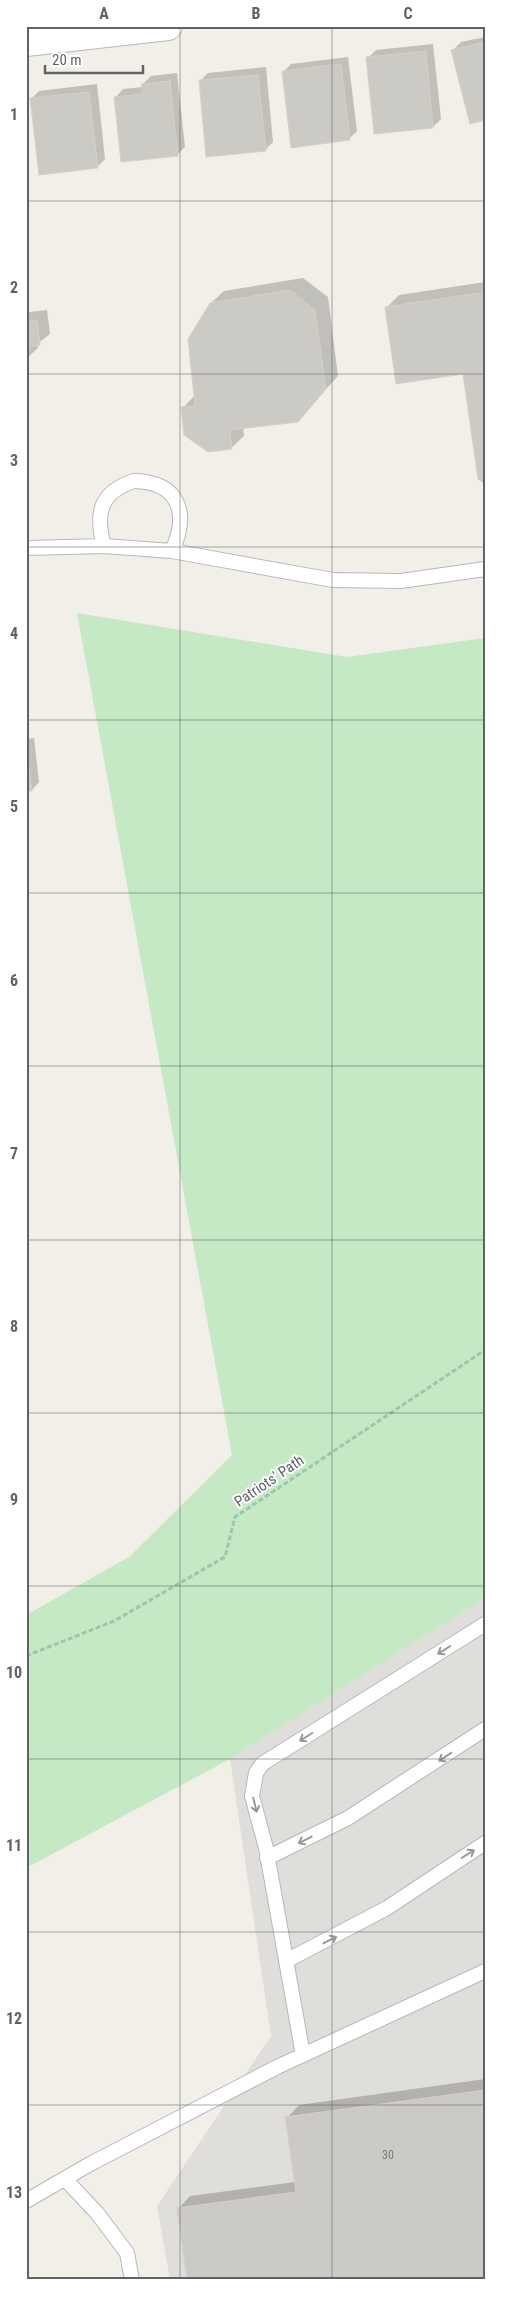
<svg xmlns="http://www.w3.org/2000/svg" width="511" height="2306" font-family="'Roboto Condensed',sans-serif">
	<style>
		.industrial { fill: #e0deda }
		.green { fill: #c5e8c5 }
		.shadow { fill: #0003 }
		.building { fill: #cccac5; stroke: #d6d1c6 }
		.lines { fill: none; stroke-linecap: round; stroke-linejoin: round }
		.service-casing { stroke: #b5b8bc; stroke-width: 16 }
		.minor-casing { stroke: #b5b8bc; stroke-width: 30 }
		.path { stroke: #9cc7a9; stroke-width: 3; stroke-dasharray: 5 2.5; stroke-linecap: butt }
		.service { stroke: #fff; stroke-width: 14 }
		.minor { stroke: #fff; stroke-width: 28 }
		.oneway { stroke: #979a9d }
		.grid { fill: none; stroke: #5f6368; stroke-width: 1; stroke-opacity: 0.55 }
		.labels { text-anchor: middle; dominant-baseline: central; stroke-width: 4; stroke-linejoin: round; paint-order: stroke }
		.number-label { font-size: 12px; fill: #7a7d7f }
		.street-label { font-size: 15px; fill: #5f6368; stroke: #fff }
		.neatline { fill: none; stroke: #5f6368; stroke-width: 2 }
		.grid-label { font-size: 16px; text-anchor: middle; font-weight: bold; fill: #5f6368 }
	</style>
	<rect width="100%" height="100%" fill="#f1efe8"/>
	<!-- industrial -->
	<path class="industrial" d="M485,1598V2280H170L157,2206L271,2036L230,1759Z"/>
	<!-- green -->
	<path class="green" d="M77,613L347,657L485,638V1598L230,1759L26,1868V1615L129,1557L232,1455Z"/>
	<!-- shadow -->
	<path class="shadow" d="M485,37V119L453,50L461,42Z
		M433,44L441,119L433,127L368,58L376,50Z
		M348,57L357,131L349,139L283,72L291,64Z
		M266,67L273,142L265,150L201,80L208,73Z
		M177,73L185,147L177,155L116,97L123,89L143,87V84L151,76Z
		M97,84L105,159L97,167L31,99L39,91Z
		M303,278L328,297L338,376L297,421L243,427L244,436L231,448L183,408L195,395L211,303L224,291Z
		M485,282V483L464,373L386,308L399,295Z
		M26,291L29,312L47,310L50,334L37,344L38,348L26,359Z
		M34,738L39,782L32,790H26V739Z
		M485,2079V2280L178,2209L190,2196L295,2182L287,2118L299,2105Z"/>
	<!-- building -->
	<path class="building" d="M484,42L485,120L470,124L451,50Z
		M426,51L433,128L374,134L366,57Z
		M341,64L350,140L291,148L282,71Z
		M258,75L266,151L206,157L199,80Z
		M170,81L178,156L121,162L114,97L143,94L141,84Z
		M89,92L98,168L39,175L30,98Z
		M290,290L315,310L326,389L298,422L230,430L232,449L208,452L184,435L181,407L195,406L188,339L210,303Z
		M485,292V484L478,479L463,374L396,384L385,307Z
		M37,320L40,345L26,347V321Z
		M26,745L32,791H26Z
		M485,2090V2280H187L177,2208L296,2192L285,2117Z"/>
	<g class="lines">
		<defs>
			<path id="service" d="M134,481C180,482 189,514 172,551L104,546C95,513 100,492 134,481Z
				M26,548L104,546
				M172,551L333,580L401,581L485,569
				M267,1858L348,1818L485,1729
				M286,1961L387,1908L485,1843
				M303,2055L266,1848L252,1796L256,1773L262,1764L485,1624
				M65,2179L97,2213L127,2253L132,2280
				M26,2201L90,2164L277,2067L485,1971"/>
			<path id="minor" d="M26,42L168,26"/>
		</defs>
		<!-- service casing -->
		<use href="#service" class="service-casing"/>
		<!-- minor casing -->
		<use href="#minor" class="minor-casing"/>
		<!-- path -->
		<path class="path" d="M26,1656L114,1621L225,1557L235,1517L485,1350"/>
		<!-- service -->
		<use href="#service" class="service"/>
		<!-- minor -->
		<use href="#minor" class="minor"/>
	</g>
	<!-- one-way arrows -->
	<defs><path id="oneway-shaft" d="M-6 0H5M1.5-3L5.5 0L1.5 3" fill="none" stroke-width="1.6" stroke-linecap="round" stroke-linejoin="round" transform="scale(1.25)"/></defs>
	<g class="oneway">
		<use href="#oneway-shaft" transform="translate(444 1650) rotate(148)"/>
		<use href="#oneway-shaft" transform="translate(306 1737) rotate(148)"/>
		<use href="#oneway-shaft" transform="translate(445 1757) rotate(147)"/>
		<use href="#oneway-shaft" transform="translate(255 1805) rotate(76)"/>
		<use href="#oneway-shaft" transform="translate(305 1840) rotate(153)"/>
		<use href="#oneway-shaft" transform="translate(468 1854) rotate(-32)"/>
		<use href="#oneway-shaft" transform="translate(330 1940) rotate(-27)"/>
	</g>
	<!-- grid -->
	<path class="grid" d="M180,26V2280M332,26V2280M26,201H485M26,374H485M26,547H485M26,720H485M26,893H485M26,1066H485M26,1240H485M26,1413H485M26,1586H485M26,1759H485M26,1932H485M26,2105H485"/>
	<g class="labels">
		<!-- number labels -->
		<g class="number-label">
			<text x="388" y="2155">30</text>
		</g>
		<!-- street labels -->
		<g class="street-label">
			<text transform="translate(269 1481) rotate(-34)">Patriots' Path</text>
		</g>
	</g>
	<!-- border -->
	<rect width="511" height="2306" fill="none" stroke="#ffffff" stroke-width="55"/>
	<!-- scale -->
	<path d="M45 65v8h98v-8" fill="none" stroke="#5f6368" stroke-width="2.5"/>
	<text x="52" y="65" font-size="15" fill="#5f6368" stroke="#ffffff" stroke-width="4" paint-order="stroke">20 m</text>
	<rect x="28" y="28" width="456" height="2250" class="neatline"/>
	<g class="grid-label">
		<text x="104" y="19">A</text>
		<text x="256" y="19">B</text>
		<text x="408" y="19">C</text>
		<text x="14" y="120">1</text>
		<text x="14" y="293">2</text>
		<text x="14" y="466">3</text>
		<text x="14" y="639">4</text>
		<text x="14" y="812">5</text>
		<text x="14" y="986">6</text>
		<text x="14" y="1159">7</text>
		<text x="14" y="1332">8</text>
		<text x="14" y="1505">9</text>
		<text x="14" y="1678">10</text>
		<text x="14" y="1851">11</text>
		<text x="14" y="2024">12</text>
		<text x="14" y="2198">13</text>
	</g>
</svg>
